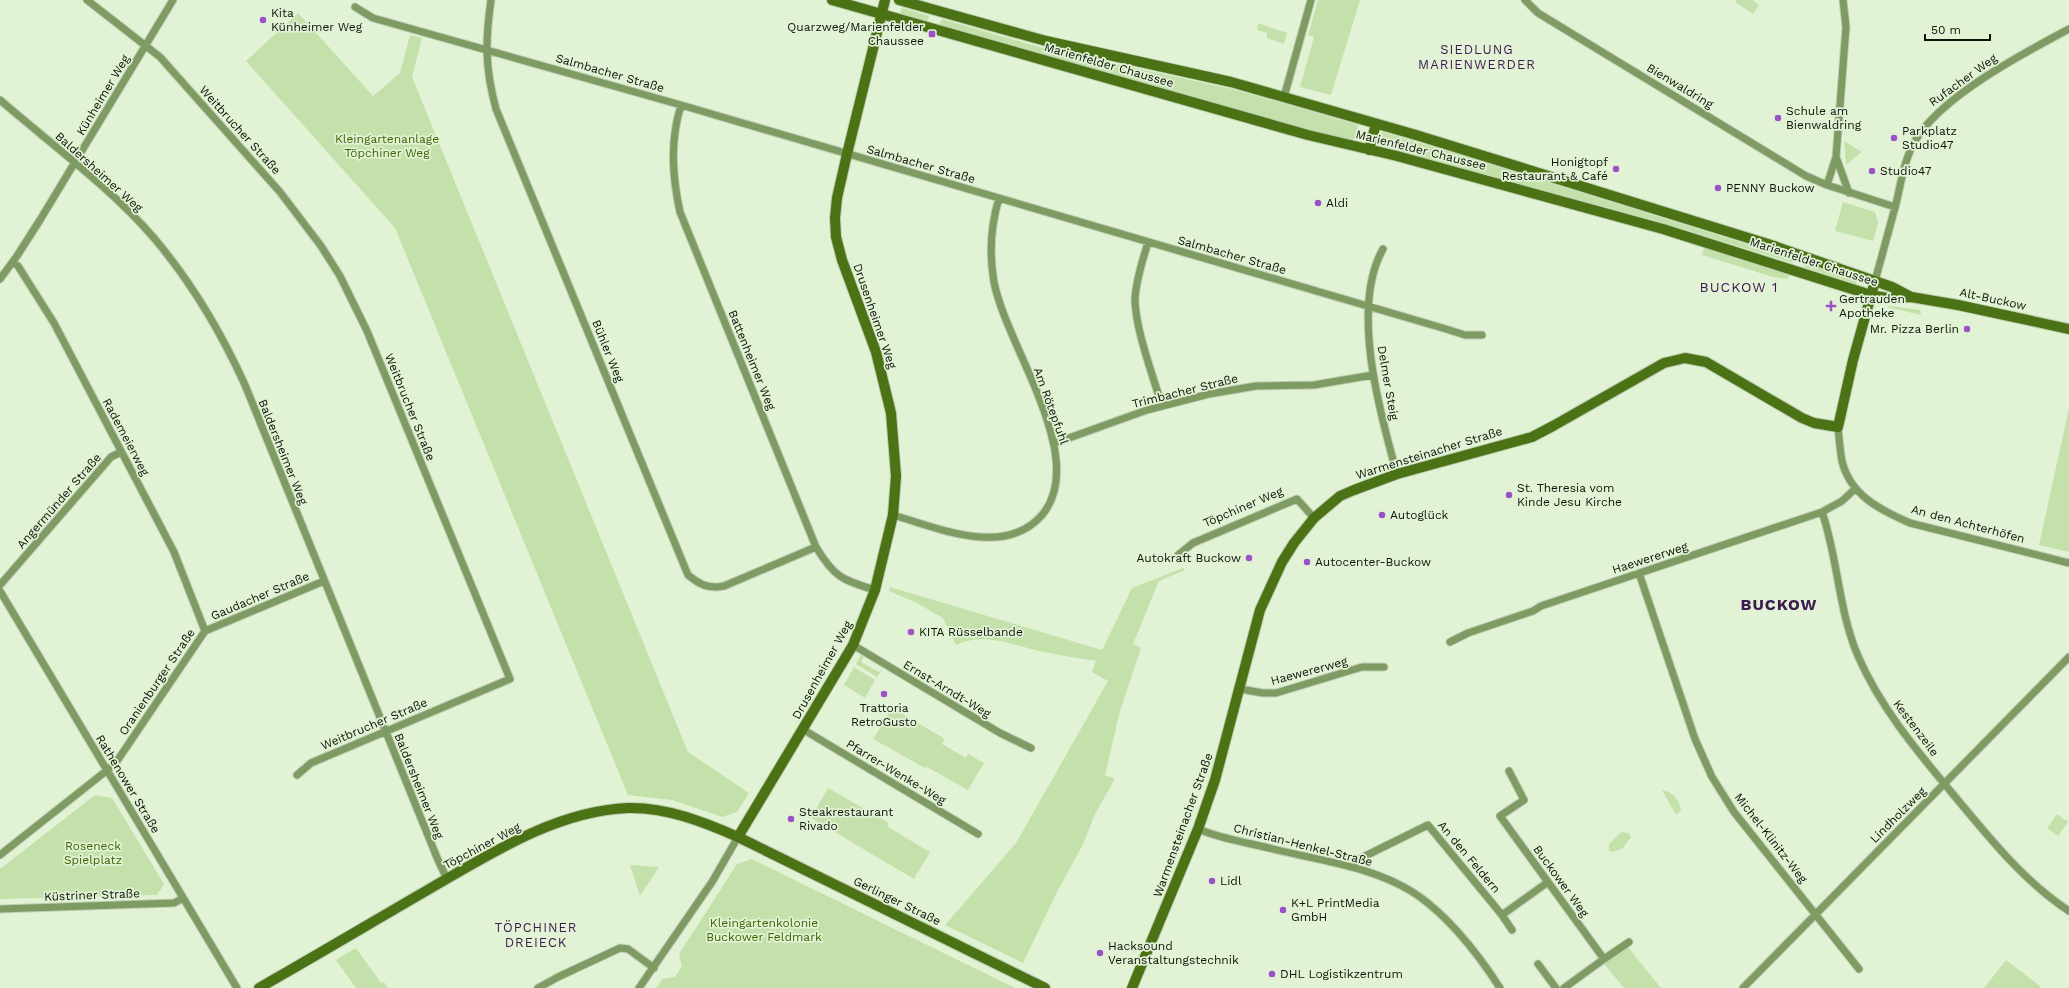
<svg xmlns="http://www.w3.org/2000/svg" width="2069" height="988" font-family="'Work Sans',sans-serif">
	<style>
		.green { fill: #c4e1ab }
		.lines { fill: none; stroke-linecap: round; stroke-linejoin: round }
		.street-casing { stroke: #c0cfb4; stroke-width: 9 }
		.secondary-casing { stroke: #c0cfb4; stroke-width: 12 }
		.street { stroke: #7f9b64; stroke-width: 7 }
		.secondary { stroke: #4b7316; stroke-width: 10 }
		.poi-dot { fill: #9a52c6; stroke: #e2f3d5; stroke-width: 1.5 }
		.labels { text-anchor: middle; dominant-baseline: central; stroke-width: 3.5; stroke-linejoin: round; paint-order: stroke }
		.poi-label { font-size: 12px; fill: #0e1309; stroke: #e2f3d5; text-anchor: start }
		.street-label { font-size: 12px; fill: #0e1309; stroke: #e2f3d5 }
		.park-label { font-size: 12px; fill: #3e6400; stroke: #e2f3d5 }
		.neighbourhood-label { font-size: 13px; letter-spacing: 1px; fill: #3d1a51; stroke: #e2f3d5 }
		.quarter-label { font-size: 14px; letter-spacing: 1px; fill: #3d1a51; stroke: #e2f3d5 }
		.district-label { font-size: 16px; font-weight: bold; letter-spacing: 1px; fill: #3d1a51; stroke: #e2f3d5 }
	</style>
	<rect width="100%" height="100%" fill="#e2f3d5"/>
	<!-- green -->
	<path class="green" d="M1318,0H1360L1331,95L1300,87L1314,37L1308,35Z
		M1737,0H1752L1759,5L1753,14L1735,2Z
		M902,8L929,16L927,22L900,14Z
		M298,13L373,96L400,73L410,35L422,38L412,77L688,752L749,793L737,812L722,817L672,800L628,795L395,228L246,61Z
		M942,19L1039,47L1232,89L1358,125L1354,141L1321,134L939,25Z
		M1258,23L1287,33L1284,44L1267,38V33L1257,30Z
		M1382,132L1477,160L1794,259L1793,263L1657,221L1379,146L1377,143Z
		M1844,141L1862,152L1846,165Z
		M1843,202L1875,212L1878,223L1873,241L1835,231Z
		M1704,248L1789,275L1788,279L1773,277L1702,255Z
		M1806,262L1857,281L1856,284L1804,267Z
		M1889,306L1920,310L1921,315L1887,307Z
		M2069,408V552L2039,545Z
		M1183,568L1185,570L1159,581L1133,644L1141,648L1120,711L1105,775L1115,779L1095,814L1083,844L1056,894L1023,963L945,925L1016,843L1108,681L1092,672L1096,661C1077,658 1058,655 1039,651C1010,644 984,632 956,645L943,618L915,602L889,591L890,587L1102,650L1132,588Z
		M861,655L864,656L861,662L879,672L883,668L877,677L856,664Z
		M854,667L875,680L865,698L844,685Z
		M892,708L945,739L942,744L966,758L968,754L984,763L968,790L927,767L925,768L873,739Z
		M828,788L889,823L888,827L930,852L914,879L811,818Z
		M1662,790C1673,792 1679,799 1681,810L1676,815Z
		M95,795L112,798L164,884L157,895L0,899V869Z
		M2057,814L2068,822L2058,836L2047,828Z
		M1621,832L1629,833L1631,837L1622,849L1612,852L1609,850V844Z
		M752,859L1015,988H656L662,979L675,977L682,966L679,954L737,864Z
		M630,865L659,867L640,896Z
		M1627,946L1661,988H1624L1604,964Z
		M356,948L381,983L384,982L388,988H356L336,960Z
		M2006,960L2041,987L2040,988H1984Z"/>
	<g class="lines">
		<defs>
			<path id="street" d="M87,0L160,57L280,192L321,246L340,276L367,331L510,679L311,763L297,775
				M491,0C485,42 485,68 496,109L688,575C700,585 709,589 724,586L816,547
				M1525,0L1538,13L1806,176L1827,185L1895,207
				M355,7L373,18L681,105L1446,329L1465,335H1482
				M1284,97L1311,0
				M0,100C52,145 109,186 154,238C192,283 221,332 245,385L438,860L447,879
				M681,105C670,141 672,175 680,212L816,547C834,577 842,580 875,590
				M1836,157L1849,193
				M1827,185L1836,157L1846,27L1843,0
				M1148,242C1143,260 1136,279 1135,299C1135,328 1153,376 1162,406
				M1383,249C1350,307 1380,414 1397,474
				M13,262L18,266L54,323L174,552L205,631
				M0,279L17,256L40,220L173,0
				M1875,281C1882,255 1889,230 1896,204C1901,183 1904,160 1915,141C1941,96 2024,53 2069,29
				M1838,427C1839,438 1840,450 1842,461C1850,495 1880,510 1910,523L2069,563
				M1055,443L1147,410L1209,394L1256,386L1314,385L1373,375
				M1822,512C1838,558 1838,609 1858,656C1880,707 1917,751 1952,793C1988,836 2022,880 2069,911
				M893,515C938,528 1005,558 1042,515C1090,458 1006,346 994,282C989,254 991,225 999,198
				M1178,555L1193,543L1297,499L1314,518
				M1639,573L1695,739L1712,777L1734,812L1859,969
				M0,585L111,457L121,452
				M0,591L237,988
				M205,631L324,581
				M1450,642L1468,633L1533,611L1541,606L1822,512L1842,501L1855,489
				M853,645L1000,733L1031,748
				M1240,689L1263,693H1276L1362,667H1384
				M804,730L978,834
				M1509,771L1524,800L1500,816L1604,959L1564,988
				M1198,829C1219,838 1243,842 1265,847C1311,859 1360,864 1402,886C1441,906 1477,952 1500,988
				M0,855L115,764L205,631
				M1355,868L1357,860L1428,825L1502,915L1548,882
				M0,909L174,903L183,898
				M1502,915L1512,930
				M1604,959L1629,942
				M1538,964L1556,988
				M538,988L558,977L620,948L628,949L654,968
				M639,988L712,882L738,837
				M1743,988L2069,657"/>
			<path id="secondary" d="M832,0L1308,135L1397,156L1663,229L1871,295L1887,298L1911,297L1958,305L2069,329
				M899,0L1046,41L1231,82L1416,135L1771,245L1892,287L1911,297
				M1369,150L1376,124
				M738,837L853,645L875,590L893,515L896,476L891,413L876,352L842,260L836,237L835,218L837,198L847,154L885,0
				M259,988C317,955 374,921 431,888C492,853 556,811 628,808C666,807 704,822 738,837L1045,988
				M1132,988L1198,829L1215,780L1260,610L1282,562L1294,543L1314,518L1340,496L1354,490L1397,474L1532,437L1553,426L1664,363L1685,358L1706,362L1802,418L1814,423L1838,427L1853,360L1875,281"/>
		</defs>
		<!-- street casing -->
		<use href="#street" class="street-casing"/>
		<!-- secondary casing -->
		<use href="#secondary" class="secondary-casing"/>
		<!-- street -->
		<use href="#street" class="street"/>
		<!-- secondary -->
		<use href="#secondary" class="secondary"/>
	</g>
	<!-- markers -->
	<g class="poi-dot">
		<circle cx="263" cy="20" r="4"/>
		<rect x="928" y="30" width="8" height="8" rx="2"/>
		<circle cx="1778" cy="118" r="4"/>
		<circle cx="1894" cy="138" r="4"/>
		<circle cx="1616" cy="169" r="4"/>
		<circle cx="1872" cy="171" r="4"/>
		<circle cx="1718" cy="188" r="4"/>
		<circle cx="1318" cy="203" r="4"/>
		<path d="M1829 300h4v4h4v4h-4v4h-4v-4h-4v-4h4z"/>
		<circle cx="1967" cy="329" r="4"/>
		<circle cx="1509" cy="495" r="4"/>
		<circle cx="1382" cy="515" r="4"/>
		<circle cx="1249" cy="558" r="4"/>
		<circle cx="1307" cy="562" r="4"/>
		<circle cx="911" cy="632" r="4"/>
		<circle cx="884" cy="694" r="4"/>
		<circle cx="791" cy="819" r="4"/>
		<circle cx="1212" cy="881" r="4"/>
		<circle cx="1283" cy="910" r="4"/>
		<circle cx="1100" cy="953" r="4"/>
		<circle cx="1272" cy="974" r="4"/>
	</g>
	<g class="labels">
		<!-- poi labels -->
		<g class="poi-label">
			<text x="271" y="13">Kita<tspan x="271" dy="14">Künheimer Weg</tspan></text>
			<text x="924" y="27" text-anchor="end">Quarzweg/Marienfelder<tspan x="924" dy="14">Chaussee</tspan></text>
			<text x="1786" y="111">Schule am<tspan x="1786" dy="14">Bienwaldring</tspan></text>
			<text x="1902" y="131">Parkplatz<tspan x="1902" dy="14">Studio47</tspan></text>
			<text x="1608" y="162" text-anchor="end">Honigtopf<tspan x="1608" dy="14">Restaurant &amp; Café</tspan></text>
			<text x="1880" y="171">Studio47</text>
			<text x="1726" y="188">PENNY Buckow</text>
			<text x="1326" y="203">Aldi</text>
			<text x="1839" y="299">Gertrauden<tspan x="1839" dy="14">Apotheke</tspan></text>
			<text x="1959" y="329" text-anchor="end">Mr. Pizza Berlin</text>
			<text x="1517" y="488">St. Theresia vom<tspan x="1517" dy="14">Kinde Jesu Kirche</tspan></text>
			<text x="1390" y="515">Autoglück</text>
			<text x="1241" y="558" text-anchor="end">Autokraft Buckow</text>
			<text x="1315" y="562">Autocenter-Buckow</text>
			<text x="919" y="632">KITA Rüsselbande</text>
			<text x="884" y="708" text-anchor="middle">Trattoria<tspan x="884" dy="14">RetroGusto</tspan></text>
			<text x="799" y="812">Steakrestaurant<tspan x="799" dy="14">Rivado</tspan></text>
			<text x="1220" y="881">Lidl</text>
			<text x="1291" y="903">K+L PrintMedia<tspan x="1291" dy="14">GmbH</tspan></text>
			<text x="1108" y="946">Hacksound<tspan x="1108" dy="14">Veranstaltungstechnik</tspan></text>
			<text x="1280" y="974">DHL Logistikzentrum</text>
		</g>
		<!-- street labels -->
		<g class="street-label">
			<text transform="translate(1109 65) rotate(16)">Marienfelder Chaussee</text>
			<text transform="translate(610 73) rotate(16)">Salmbacher Straße</text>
			<text transform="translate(1963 80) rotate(-36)">Rufacher Weg</text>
			<text transform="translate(1680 86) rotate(31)">Bienwaldring</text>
			<text transform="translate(103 95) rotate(-59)">Künheimer Weg</text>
			<text transform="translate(240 130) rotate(48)">Weitbrucher Straße</text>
			<text transform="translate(1421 150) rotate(14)">Marienfelder Chaussee</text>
			<text transform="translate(921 164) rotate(16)">Salmbacher Straße</text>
			<text transform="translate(99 172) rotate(42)">Baldersheimer Weg</text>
			<text transform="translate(1232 255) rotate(16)">Salmbacher Straße</text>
			<text transform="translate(1814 262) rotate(18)">Marienfelder Chaussee</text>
			<text transform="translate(1993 299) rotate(12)">Alt-Buckow</text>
			<text transform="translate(875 316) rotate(71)">Drusenheimer Weg</text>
			<text transform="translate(608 351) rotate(68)">Bühler Weg</text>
			<text transform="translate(752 360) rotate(68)">Battenheimer Weg</text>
			<text transform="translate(1388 383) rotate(80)">Delmer Steig</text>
			<text transform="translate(1185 391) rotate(-14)">Trimbacher Straße</text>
			<text transform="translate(1051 406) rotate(70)">Am Rötepfuhl</text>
			<text transform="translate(410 407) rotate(68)">Weitbrucher Straße</text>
			<text transform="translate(126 437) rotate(62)">Rademeierweg</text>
			<text transform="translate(283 452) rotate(68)">Baldersheimer Weg</text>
			<text transform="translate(1429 453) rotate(-17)">Warmensteinacher Straße</text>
			<text transform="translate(59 501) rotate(-49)">Angermünder Straße</text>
			<text transform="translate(1243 507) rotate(-23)">Töpchiner Weg</text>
			<text transform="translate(1968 524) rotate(15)">An den Achterhöfen</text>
			<text transform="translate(1650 558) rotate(-18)">Haewererweg</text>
			<text transform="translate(260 596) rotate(-23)">Gaudacher Straße</text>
			<text transform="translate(822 670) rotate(-61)">Drusenheimer Weg</text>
			<text transform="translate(1309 671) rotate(-15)">Haewererweg</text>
			<text transform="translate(157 682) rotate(-56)">Oranienburger Straße</text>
			<text transform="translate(947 689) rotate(31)">Ernst-Arndt-Weg</text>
			<text transform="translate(374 724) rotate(-23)">Weitbrucher Straße</text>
			<text transform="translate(1916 728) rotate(53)">Kestenzeile</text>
			<text transform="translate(896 772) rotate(31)">Pfarrer-Wenke-Weg</text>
			<text transform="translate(128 784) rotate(59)">Rathenower Straße</text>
			<text transform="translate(419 786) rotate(68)">Baldersheimer Weg</text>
			<text transform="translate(1898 815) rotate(-45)">Lindholzweg</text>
			<text transform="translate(1183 825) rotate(-70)">Warmensteinacher Straße</text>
			<text transform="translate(1771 838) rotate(52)">Michel-Klinitz-Weg</text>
			<text transform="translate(1303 845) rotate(14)">Christian-Henkel-Straße</text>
			<text transform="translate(482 846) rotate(-28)">Töpchiner Weg</text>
			<text transform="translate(1469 857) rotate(50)">An den Feldern</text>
			<text transform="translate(1561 881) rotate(54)">Buckower Weg</text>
			<text transform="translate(92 895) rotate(-2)">Küstriner Straße</text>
			<text transform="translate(897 901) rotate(26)">Gerlinger Straße</text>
		</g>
		<!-- park labels -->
		<g class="park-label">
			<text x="387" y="139">Kleingartenanlage<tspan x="387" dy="14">Töpchiner Weg</tspan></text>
			<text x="93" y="846">Roseneck<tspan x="93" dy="14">Spielplatz</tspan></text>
			<text x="764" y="923">Kleingartenkolonie<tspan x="764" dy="14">Buckower Feldmark</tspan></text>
		</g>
		<!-- neighbourhood labels -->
		<g class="neighbourhood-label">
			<text x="1477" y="49">SIEDLUNG<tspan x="1477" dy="15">MARIENWERDER</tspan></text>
			<text x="536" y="927">TÖPCHINER<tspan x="536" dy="15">DREIECK</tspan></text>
		</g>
		<!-- quarter labels -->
		<g class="quarter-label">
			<text x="1739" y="287">BUCKOW 1</text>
		</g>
		<!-- district labels -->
		<g class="district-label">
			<text x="1779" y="604">BUCKOW</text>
		</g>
	</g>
	<!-- scale -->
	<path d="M1925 34v6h65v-6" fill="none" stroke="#0e1309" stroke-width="2"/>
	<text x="1931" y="34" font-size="12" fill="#0e1309" stroke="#e2f3d5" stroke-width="3" paint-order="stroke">50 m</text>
</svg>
